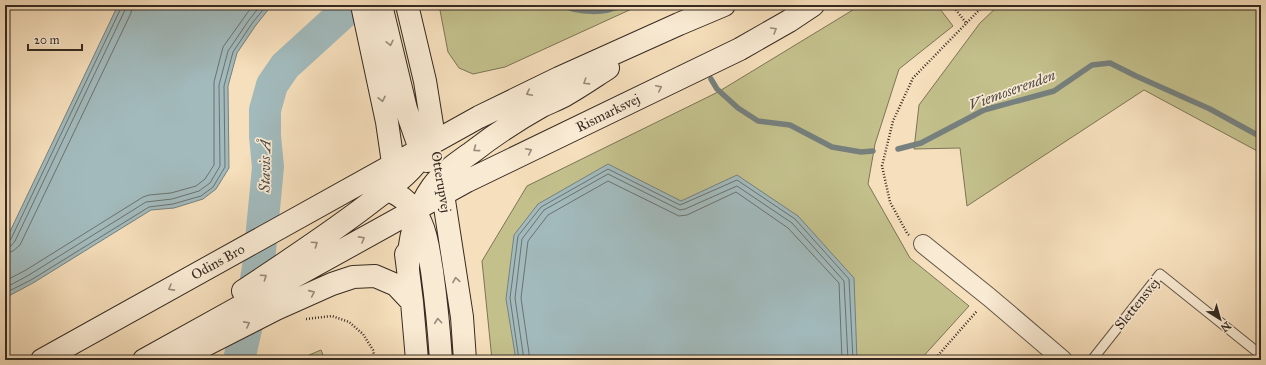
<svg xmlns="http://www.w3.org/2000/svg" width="1266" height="365" font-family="'IM FELL Great Primer',serif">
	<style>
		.green { fill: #c3c08c; stroke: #7c7556 }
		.water { fill: #a2babc; stroke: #76807e }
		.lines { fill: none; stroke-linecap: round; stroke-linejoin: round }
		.shore { stroke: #6c726e; stroke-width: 1 }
		.stream { stroke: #76807e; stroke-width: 5.5 }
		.river { stroke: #a2babc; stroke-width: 32 }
		.lane-casing { stroke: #655748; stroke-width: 11 }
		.street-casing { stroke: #655748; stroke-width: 20 }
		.secondary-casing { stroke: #352a21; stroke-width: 24 }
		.path { stroke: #352a21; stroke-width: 2.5; stroke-dasharray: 1 2; stroke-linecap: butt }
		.lane { stroke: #f9ead3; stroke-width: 9 }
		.street { stroke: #f9ead3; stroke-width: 18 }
		.secondary { stroke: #f9ead3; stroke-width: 22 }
		.oneway { stroke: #978a7a }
		.labels { text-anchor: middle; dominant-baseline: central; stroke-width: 3.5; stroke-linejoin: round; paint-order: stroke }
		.street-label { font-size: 14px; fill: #352a21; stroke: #f9ead3 }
		.water-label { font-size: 15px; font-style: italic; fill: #504e48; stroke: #f9ead3 }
	</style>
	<rect width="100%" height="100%" fill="#f6dfbc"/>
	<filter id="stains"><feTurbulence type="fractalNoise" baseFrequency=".005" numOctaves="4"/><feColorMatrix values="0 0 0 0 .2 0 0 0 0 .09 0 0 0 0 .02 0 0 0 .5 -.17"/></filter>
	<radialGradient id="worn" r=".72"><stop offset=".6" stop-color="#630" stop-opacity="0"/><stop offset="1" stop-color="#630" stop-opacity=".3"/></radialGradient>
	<!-- green -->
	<path class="green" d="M439,5H636V7L505,67L473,74L459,68L448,52Z
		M861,5H937L953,26L899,69L875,144L868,184L910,258L969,306L920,360H492L482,261L527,186L718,92Z
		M999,5H1261V153L1144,90L967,206L960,148L914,149L919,105L980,23Z
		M321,350L325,360H297Z"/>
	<!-- water -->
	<path class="water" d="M118,5H272L256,25L237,53L228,86L229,168L216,189L203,199L174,208L151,210L33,283L5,298V242Z
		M608,164L681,201L737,175L798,216L854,278L857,360H516L506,299L514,235L538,204Z"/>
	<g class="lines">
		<!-- shore -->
		<path class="shore" d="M5,242H8L11,239L121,8V5
			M5,247L11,246L15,241L125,10L126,5
			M5,253L13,251L20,245L131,13L132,5
			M5,281L26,270L143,197L149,195L171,193L196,186L205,179L214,165V82L223,47L253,5
			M5,288L29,275L146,202L172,199L199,191L210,183L220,166L219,85L228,51L249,20L261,5
			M5,293L31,280L149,207L173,204L201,196L213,187L225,167L224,86L233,52L253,22L267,5
			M519,360L510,298L518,236L541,207L608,169L680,205L737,180L795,219L849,279L853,360
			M524,360L515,298L522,239L544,210L608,174L680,210L685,209L737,186L792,223L844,281L848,360
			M530,360L521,298L528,241L548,215L608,181L679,216L687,215L736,192L788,228L839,283L842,360"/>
		<!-- stream -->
		<path class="stream" d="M561,5C579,13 604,14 622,5
			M711,79L717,89L738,108L758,121L790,125L832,147L861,152L873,151
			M898,149L921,143L984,110L1054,91L1092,65L1110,63L1136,76L1210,109L1261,137"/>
		<!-- river -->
		<path class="river" d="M239,360L253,298L259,261L268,167L265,136V110L272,85L285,66L352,5"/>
		<defs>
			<path id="lane" d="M1092,360L1160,274L1261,355"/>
			<path id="street" d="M923,244L989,297L1063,360"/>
			<path id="secondary" d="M362,5L387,122L395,177
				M381,5L406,109L420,149L427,161
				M407,5L425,81L433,131
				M441,181L462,317L465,360
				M374,188C395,188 414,204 421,223C428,238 429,255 432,271C436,300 439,330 441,360
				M406,254L412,302L417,360
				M408,268C409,239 415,211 432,187C442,173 457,163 471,153C494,135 517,120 542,106C550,102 559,99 567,94C581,86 594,77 608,68
				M243,291C288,261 333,232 375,199C392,186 413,172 423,153C430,141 430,130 430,117
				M42,360L479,117L559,78L679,24L724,5
				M144,360L467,181L740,49L789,21L813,5
				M176,360L276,309L332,284L353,277L375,276L396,285L412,302"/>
		</defs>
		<!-- lane casing -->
		<use href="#lane" class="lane-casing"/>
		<!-- street casing -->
		<use href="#street" class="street-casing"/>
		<!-- secondary casing -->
		<use href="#secondary" class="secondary-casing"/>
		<!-- path -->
		<path class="path" d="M952,5L967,24
			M909,235L907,233L890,202L882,166L893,121L913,78L984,5
			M306,319L332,316L349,322L363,334L373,350L375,360
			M224,360L230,357
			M934,360L977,311"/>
		<!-- lane -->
		<use href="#lane" class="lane"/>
		<!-- street -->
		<use href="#street" class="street"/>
		<!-- secondary -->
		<use href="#secondary" class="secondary"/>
	</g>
	<!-- one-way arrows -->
	<defs><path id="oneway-chevron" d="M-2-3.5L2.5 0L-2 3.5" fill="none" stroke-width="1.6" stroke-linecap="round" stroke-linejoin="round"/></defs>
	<g class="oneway">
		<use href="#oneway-chevron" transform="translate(774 30) rotate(-30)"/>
		<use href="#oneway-chevron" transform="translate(390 43) rotate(77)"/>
		<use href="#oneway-chevron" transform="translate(586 82) rotate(148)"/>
		<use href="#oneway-chevron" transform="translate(659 88) rotate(-26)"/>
		<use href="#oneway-chevron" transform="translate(529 93) rotate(154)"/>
		<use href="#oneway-chevron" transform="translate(382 99) rotate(78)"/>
		<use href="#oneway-chevron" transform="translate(476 149) rotate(143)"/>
		<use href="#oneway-chevron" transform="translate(529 151) rotate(-26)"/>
		<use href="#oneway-chevron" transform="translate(362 239) rotate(-29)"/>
		<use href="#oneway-chevron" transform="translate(315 244) rotate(-34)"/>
		<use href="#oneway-chevron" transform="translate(264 277) rotate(-34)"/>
		<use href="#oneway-chevron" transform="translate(456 280) rotate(-99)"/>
		<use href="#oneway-chevron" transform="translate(171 288) rotate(151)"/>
		<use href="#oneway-chevron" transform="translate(312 293) rotate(-24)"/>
		<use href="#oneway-chevron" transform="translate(438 321) rotate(-95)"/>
		<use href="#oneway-chevron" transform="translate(247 324) rotate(-28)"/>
	</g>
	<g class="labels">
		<!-- street labels -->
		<g class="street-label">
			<text transform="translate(608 113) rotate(-26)">Rismarksvej</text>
			<text transform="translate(441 182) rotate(80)">Otterupvej</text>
			<text transform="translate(218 262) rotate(-29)">Odins Bro</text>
			<text transform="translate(1137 304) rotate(-51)">Slettensvej</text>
		</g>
		<!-- water labels -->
		<g class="water-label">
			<text transform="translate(1012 90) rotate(-20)">Viemoserenden</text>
			<text transform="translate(265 166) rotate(-89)">Stavis Å</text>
		</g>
	</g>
	<!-- margin -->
	<rect width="1266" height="365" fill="none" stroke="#f6dfbc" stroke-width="20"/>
	<rect x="6" y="6" width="1254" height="353" fill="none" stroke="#352a21" stroke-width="2"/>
	<rect x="10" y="10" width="1246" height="345" fill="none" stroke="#352a21"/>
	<!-- north arrow -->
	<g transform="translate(1220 319) rotate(143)" stroke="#f9ead3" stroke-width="3" paint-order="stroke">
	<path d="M0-3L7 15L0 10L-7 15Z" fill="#352a21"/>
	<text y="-6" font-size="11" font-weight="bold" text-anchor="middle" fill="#352a21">N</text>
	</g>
	<!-- scale -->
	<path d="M28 44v6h54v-6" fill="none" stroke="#352a21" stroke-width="2"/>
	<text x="34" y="44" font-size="12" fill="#352a21" stroke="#f9ead3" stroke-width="3" paint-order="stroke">20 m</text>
	<rect width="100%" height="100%" filter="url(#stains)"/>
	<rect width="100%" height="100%" fill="url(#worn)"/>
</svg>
